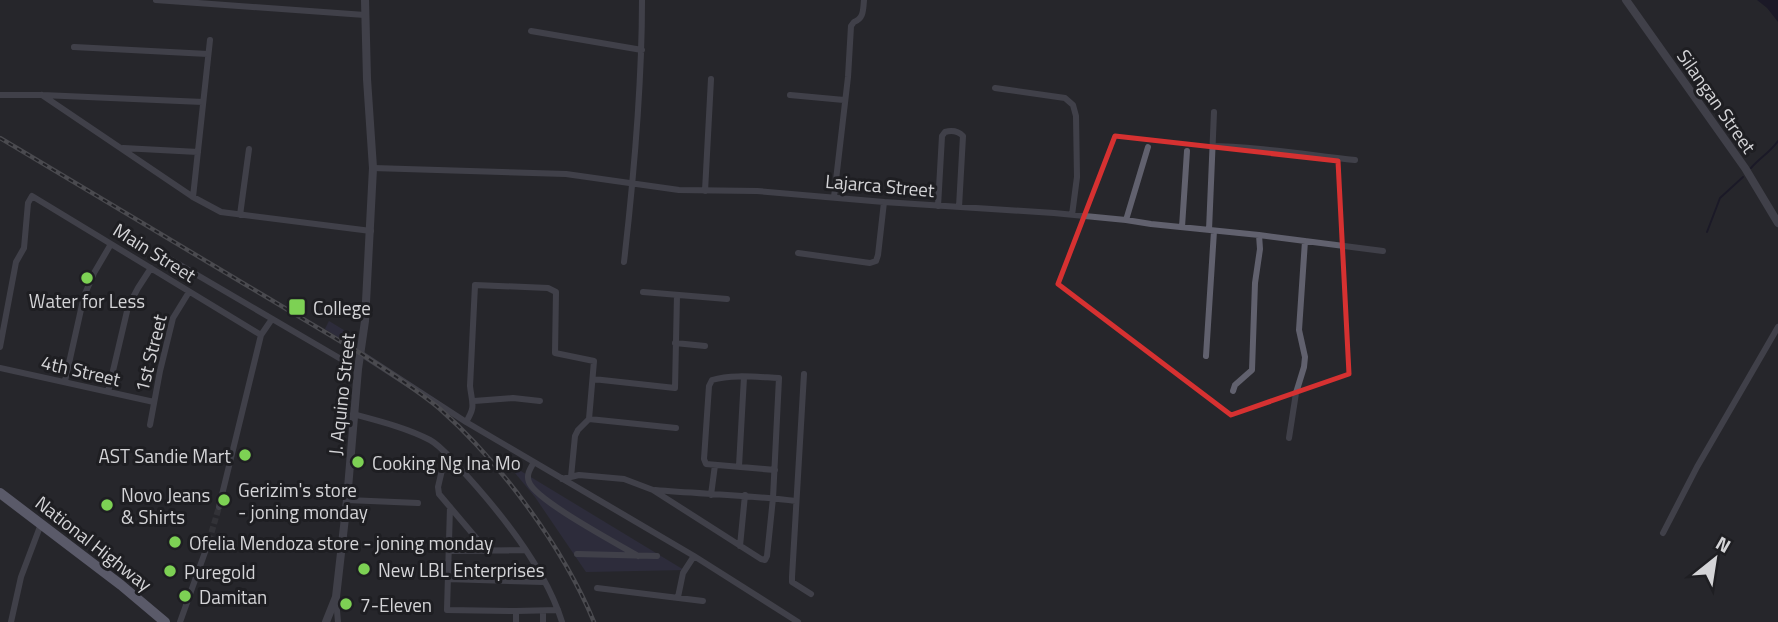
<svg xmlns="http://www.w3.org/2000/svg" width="1778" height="622" font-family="'Titillium Web',sans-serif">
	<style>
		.green { fill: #36344f }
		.water { fill: #0e0b22 }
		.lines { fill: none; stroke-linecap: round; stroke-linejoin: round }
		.stream { stroke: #0e0b22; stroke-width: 2 }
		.minor-tunnel { stroke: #414146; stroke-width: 6; stroke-dasharray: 6 3; stroke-linecap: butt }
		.minor { stroke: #61616e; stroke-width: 6 }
		.tertiary { stroke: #61616e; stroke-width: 8 }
		.primary { stroke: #9a99b4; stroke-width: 10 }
		.rail-casing { stroke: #76767a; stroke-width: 4.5 }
		.rail { stroke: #1e1e22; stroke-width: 2; stroke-dasharray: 5; stroke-linecap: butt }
		.marked { fill: none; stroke: #d63131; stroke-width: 5; stroke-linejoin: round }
		.poi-dot { fill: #7dd154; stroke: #1e1e22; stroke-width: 2.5 }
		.labels { text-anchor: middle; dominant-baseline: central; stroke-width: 6; stroke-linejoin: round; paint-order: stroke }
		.street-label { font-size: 19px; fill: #d4d4d7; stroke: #1e1e22 }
		.poi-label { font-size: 19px; fill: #d4d4d7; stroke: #1e1e22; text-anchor: start }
	</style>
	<rect width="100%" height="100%" fill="#27272c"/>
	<!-- green -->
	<path class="green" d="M329,321L352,335L347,343L325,329Z
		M506,462L684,570L586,572L535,497Z"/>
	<!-- water -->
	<path class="water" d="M1757,0H1778V22L1767,8Z"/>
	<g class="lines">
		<!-- stream -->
		<path class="stream" d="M1751,168C1760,158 1770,152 1778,141
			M1707,232L1720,198L1743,177"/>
		<!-- minor-tunnel -->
		<path class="minor-tunnel" d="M209,541L219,507"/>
		<!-- minor -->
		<path class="minor" d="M156,0L365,15
			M531,31L642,50
			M74,47L208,54
			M995,88L1065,98L1073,105L1076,116L1077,177L1072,215
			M0,95H42L203,102
			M42,95L193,197L221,212L371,231
			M790,95L844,100
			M1214,146C1261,147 1308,155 1355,160
			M123,148L198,152
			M373,168L566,174L679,190L757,191L884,202L1054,213L1126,220L1151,224L1259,235L1383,251
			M705,191L711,79
			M193,197L210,40
			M834,197L848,77L851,26L854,22C864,18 863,10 864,0
			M938,206L942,136L945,132C952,130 958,131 963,136L959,207
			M240,215L249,149
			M1126,220L1148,147
			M1182,227L1187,151
			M1209,230L1214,112
			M798,253L870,263L876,261L878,255L884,202
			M163,255L358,369
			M624,262C634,175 642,88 642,0
			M643,292L727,299
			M675,343L705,346
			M0,347L16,262L24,248L28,203L32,196L261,335
			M360,353L466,422L694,556L798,622
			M1206,356L1214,231
			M0,368L154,402
			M804,374L792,577V582L811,594
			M593,379L675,388L677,295
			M65,381L84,296L94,273L111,244
			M1233,391L1235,385L1252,370L1255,283L1260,249L1259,235
			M108,392L128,307L138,288L151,268
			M474,401L513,398L540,401
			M353,414C379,421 407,428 430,440C441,446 449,457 458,466C497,508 545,567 562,622
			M589,419L676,428
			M466,422C476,406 472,404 470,386L475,285L548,288L556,292L555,353L594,361L589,419L578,430L575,436L571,477
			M150,425L160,371L173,318L189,292
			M1289,438L1296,393L1304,367L1305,357L1299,330L1305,241
			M446,453L438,487L439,494L488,552
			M534,462C530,469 526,475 529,482C535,500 618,544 638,556
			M739,466L744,377
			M562,479L579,475L624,479L653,490L761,559L765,560L767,556L773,498L779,378C757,377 732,374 712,380L709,386L704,459L706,464L775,470
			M655,490C702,494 749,495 796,501
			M711,495L715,465
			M347,500L418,503
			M219,507L261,335L272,319
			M450,507L447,610L516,611L558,610
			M1663,533L1697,467L1778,327
			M740,546L745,495
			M450,551L525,550
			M577,554L657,556
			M448,579L544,582
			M597,588L703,601
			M678,597L683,573L694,556
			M336,599L338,622
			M11,622L21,577L41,524
			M180,622L209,541
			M516,622V611
			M543,622V611"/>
		<!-- tertiary -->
		<path class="tertiary" d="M1626,0L1745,168L1778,223
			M326,622L336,597L347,500L358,369L365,321L373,168L367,79L365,0"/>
		<!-- primary -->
		<path class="primary" d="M0,493L121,585L165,622"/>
		<defs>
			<path id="rail" d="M0,138L360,353C387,371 415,388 440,409C500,462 563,547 594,622"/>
		</defs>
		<!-- rail casing -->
		<use href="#rail" class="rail-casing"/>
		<!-- rail -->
		<use href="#rail" class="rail"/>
	</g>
	<!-- marked area -->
	<path d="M0 0H1778V622H0ZM1115,136L1338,161L1349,374L1231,415L1058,284Z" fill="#27272c" fill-opacity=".55" fill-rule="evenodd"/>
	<path class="marked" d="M1115,136L1338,161L1349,374L1231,415L1058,284Z"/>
	<!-- markers -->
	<g class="poi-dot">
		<circle cx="87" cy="278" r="7"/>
		<rect x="288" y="298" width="18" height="18" rx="3.5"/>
		<circle cx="245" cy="455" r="7"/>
		<circle cx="358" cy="462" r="7"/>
		<circle cx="224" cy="500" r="7"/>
		<circle cx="107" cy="505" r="7"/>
		<circle cx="175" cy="542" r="7"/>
		<circle cx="364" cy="569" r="7"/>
		<circle cx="170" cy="571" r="7"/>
		<circle cx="185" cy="596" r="7"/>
		<circle cx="346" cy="604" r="7"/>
	</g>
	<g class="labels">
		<!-- street labels -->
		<g class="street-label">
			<text transform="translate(1717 101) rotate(55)">Silangan Street</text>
			<text transform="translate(880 185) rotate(5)">Lajarca Street</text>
			<text transform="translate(155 252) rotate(32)">Main Street</text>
			<text transform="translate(150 353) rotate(-76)">1st Street</text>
			<text transform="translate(81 370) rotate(13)">4th Street</text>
			<text transform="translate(341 394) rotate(-84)">J. Aquino Street</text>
			<text transform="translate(94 543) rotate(38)">National Highway</text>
		</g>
		<!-- poi labels -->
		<g class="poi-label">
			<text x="87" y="300" text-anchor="middle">Water for Less</text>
			<text x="313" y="307">College</text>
			<text x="231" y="455" text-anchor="end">AST Sandie Mart</text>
			<text x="372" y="462">Cooking Ng Ina Mo</text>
			<text x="238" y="489">Gerizim's store<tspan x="238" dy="22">- joning monday</tspan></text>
			<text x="121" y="494">Novo Jeans<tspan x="121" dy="22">&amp; Shirts</tspan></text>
			<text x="189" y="542">Ofelia Mendoza store - joning monday</text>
			<text x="378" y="569">New LBL Enterprises</text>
			<text x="184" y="571">Puregold</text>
			<text x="199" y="596">Damitan</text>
			<text x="360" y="604">7-Eleven</text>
		</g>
	</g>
	<!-- north arrow -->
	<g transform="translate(1715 559) rotate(30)" stroke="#1e1e22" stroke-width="5" paint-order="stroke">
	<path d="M0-5L12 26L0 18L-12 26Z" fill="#d4d4d7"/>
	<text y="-10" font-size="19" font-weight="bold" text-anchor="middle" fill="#d4d4d7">N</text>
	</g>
</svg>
